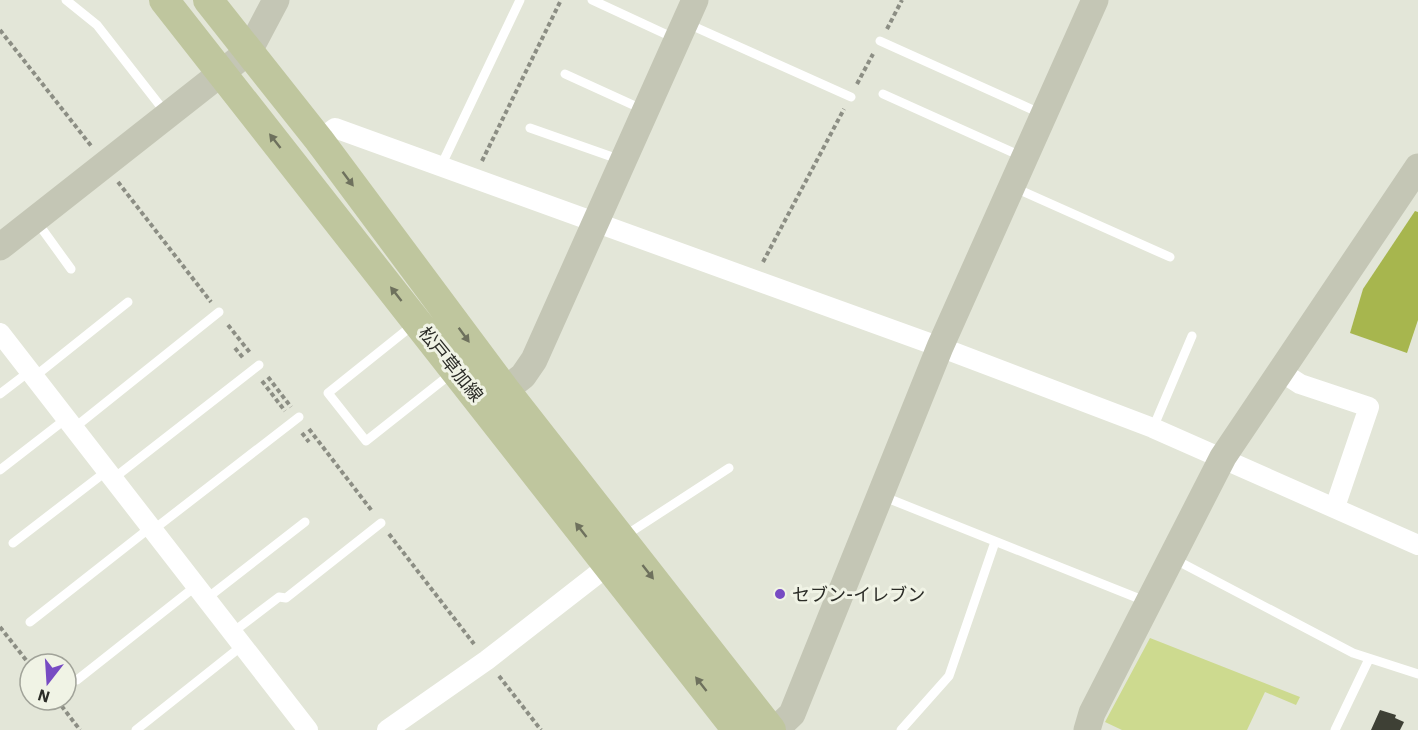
<svg xmlns="http://www.w3.org/2000/svg" width="1418" height="730" font-family="'IBM Plex Sans','Noto Sans JP',sans-serif">
	<style>
		.green { fill: #cdda8f }
		.water { fill: #a7b64e }
		.building { fill: #3e4035 }
		.lines { fill: none; stroke-linecap: round; stroke-linejoin: round }
		.path { stroke: #8c8e84; stroke-width: 4; stroke-dasharray: 4.5 3; stroke-linecap: butt }
		.lane { stroke: #fff; stroke-width: 9 }
		.street { stroke: #fff; stroke-width: 20 }
		.secondary { stroke: #c4c6b5; stroke-width: 27 }
		.primary { stroke: #bfc69e; stroke-width: 30 }
		.oneway { fill: #6e715d }
		.poi-dot { fill: #774bc3; stroke: #f0f3e5; stroke-width: 2 }
		.labels { text-anchor: middle; dominant-baseline: central; stroke-width: 6; stroke-linejoin: round; paint-order: stroke }
		.street-label { font-size: 18px; fill: #2b2c27; stroke: #f0f3e5 }
		.poi-label { font-size: 18px; fill: #2b2c27; stroke: #f0f3e5; text-anchor: start }
	</style>
	<rect width="100%" height="100%" fill="#e3e6d8"/>
	<!-- green -->
	<path class="green" d="M1150,638L1300,697L1296,705L1265,692L1247,730H1122L1105,722Z"/>
	<!-- water -->
	<path class="water" d="M1415,211L1418,212V320L1407,353L1350,333L1363,289Z"/>
	<!-- building -->
	<path class="building" d="M1380,710L1396,715L1395,718L1404,722L1400,730H1371Z"/>
	<g class="lines">
		<!-- path -->
		<path class="path" d="M887,29L902,0
			M0,30L92,147
			M857,84L873,54
			M482,161L561,0
			M118,182L211,302
			M763,262L844,109
			M228,325L251,354
			M235,348L244,359
			M268,377L291,407
			M262,381L285,411
			M309,429L372,511
			M302,433L309,442
			M389,534L474,644
			M0,627L30,665
			M499,676L541,730
			M57,700L80,730"/>
		<!-- lane -->
		<path class="lane" d="M66,0L97,25L165,112
			M592,0L674,38
			M686,23L851,97
			M880,41L1042,114
			M565,74L644,110
			M883,94L1023,157
			M530,128L621,160
			M441,166L520,0
			M1013,187L1170,257
			M37,222L71,269
			M413,325L328,393L366,441L452,373
			M34,377L128,302
			M0,394L30,371
			M74,428L219,312
			M1153,428L1192,336
			M0,470L67,418
			M114,478L259,365
			M882,496L1145,601
			M153,530L299,417
			M623,537L729,468
			M13,543L108,470
			M1174,559L1353,653L1418,674
			M206,599L305,522
			M30,622L151,527
			M233,632L279,597L286,598L381,523
			M77,680L196,586
			M136,730L243,645
			M901,730L949,676L995,542
			M1335,730L1369,659"/>
		<!-- street -->
		<path class="street" d="M319,140L335,128L940,347L1153,428L1418,545
			M0,333L308,730
			M1280,371L1300,384L1369,407L1335,507
			M387,730L487,660L609,565"/>
		<!-- secondary -->
		<path class="secondary" d="M0,247L249,51L276,0
			M505,390L523,376L534,360L695,0
			M775,730L792,714L940,347L1095,0
			M1087,730L1092,713L1223,457L1418,167"/>
		<!-- primary -->
		<path class="primary" d="M164,0L737,730
			M208,0L319,140L505,390L771,730"/>
	</g>
	<!-- one-way arrows -->
	<defs><path id="oneway-solid" d="M-6-.8H1V-3.2L6.5 0L1 3.2V.8H-6Z" transform="scale(1.5)"/></defs>
	<g class="oneway">
		<use href="#oneway-solid" transform="translate(275 141) rotate(-128)"/>
		<use href="#oneway-solid" transform="translate(348 179) rotate(53)"/>
		<use href="#oneway-solid" transform="translate(396 294) rotate(-128)"/>
		<use href="#oneway-solid" transform="translate(464 335) rotate(54)"/>
		<use href="#oneway-solid" transform="translate(581 530) rotate(-128)"/>
		<use href="#oneway-solid" transform="translate(648 572) rotate(52)"/>
		<use href="#oneway-solid" transform="translate(701 684) rotate(-128)"/>
	</g>
	<!-- markers -->
	<circle class="poi-dot" cx="780" cy="594" r="6"/>
	<g class="labels">
		<!-- street labels -->
		<g class="street-label">
			<text transform="translate(451 364) rotate(51)">松戸草加線</text>
		</g>
		<!-- poi labels -->
		<g class="poi-label">
			<text x="792" y="594">セブン-イレブン</text>
		</g>
	</g>
	<!-- north arrow -->
	<g transform="translate(48 682) rotate(197)"><circle r="28" fill="#f0f3e5" stroke="#a1a399" stroke-width="1.5"/>
	<path d="M0-4.5L10 22L0 15L-10 22Z" fill="#774bc3"/>
	<text y="-9" font-size="16" font-weight="bold" text-anchor="middle" fill="#2b2c27">N</text>
	</g>
</svg>
